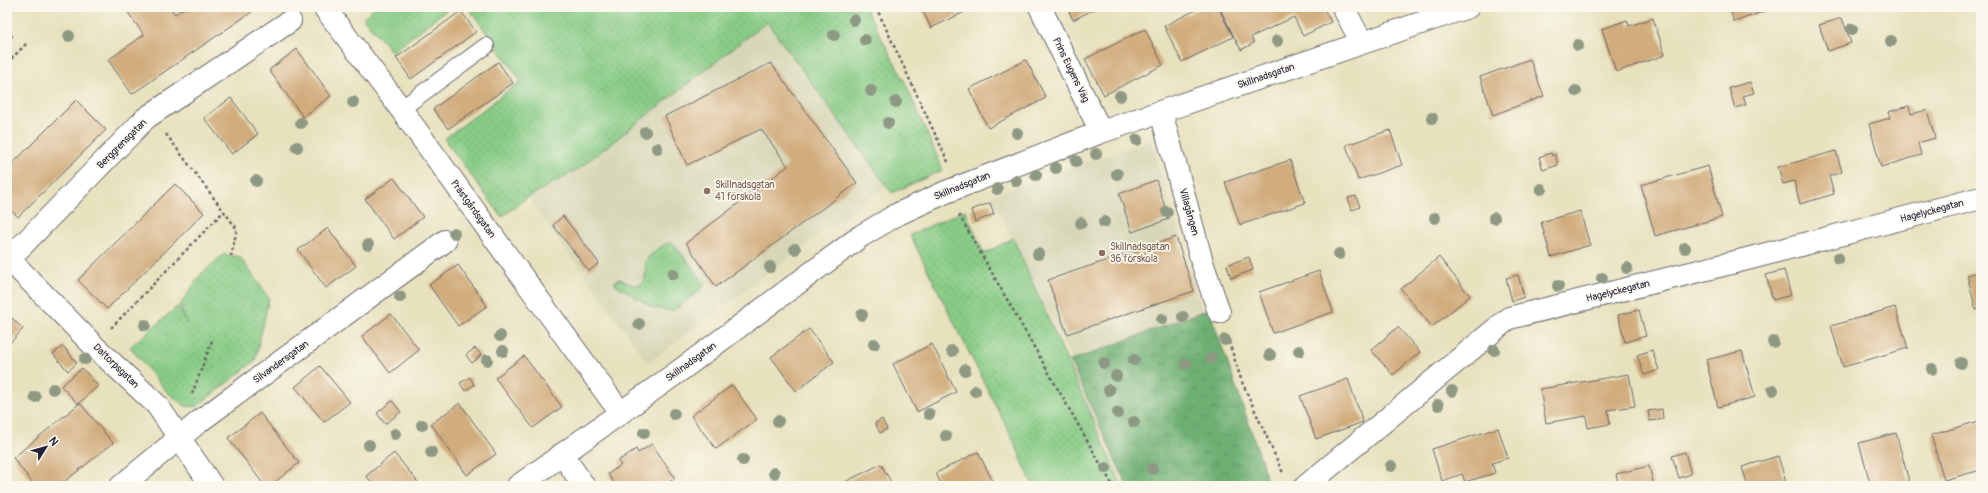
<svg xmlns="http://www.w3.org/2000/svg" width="1988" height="493" font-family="Pangolin,sans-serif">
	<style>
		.built { fill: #d7d6b6 }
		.grass { fill: url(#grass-dots); stroke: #557760 }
		.forest { fill: url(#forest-crowns); stroke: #486957 }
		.building { fill: #d1ac7d }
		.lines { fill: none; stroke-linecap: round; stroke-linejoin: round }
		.service-casing { stroke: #676568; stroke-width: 18 }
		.minor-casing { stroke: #676568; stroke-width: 24 }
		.path { stroke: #676568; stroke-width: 2.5; stroke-dasharray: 3 3; stroke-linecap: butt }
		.service { stroke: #fff; stroke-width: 16 }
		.minor { stroke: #fff; stroke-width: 22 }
		.tree { fill: #8e9984 }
		.education-dot { fill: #8d6e63; stroke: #fbf7ec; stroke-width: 1.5 }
		.labels { text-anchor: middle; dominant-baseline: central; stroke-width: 3.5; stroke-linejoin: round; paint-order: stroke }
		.street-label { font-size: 10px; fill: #22223b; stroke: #fbf7ec }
		.education-label { font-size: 10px; fill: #785e54; stroke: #fbf7ec; text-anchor: start }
	</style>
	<defs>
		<pattern id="grass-dots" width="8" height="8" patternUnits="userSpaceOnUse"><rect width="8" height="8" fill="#88cc86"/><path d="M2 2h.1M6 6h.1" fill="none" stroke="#75af75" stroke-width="1.8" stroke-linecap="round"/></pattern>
		<pattern id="forest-crowns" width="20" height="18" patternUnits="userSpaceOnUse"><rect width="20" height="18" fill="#6eb073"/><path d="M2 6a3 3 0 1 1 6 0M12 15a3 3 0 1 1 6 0" fill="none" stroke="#5a8f60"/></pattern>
	</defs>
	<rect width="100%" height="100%" fill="#fbf7ec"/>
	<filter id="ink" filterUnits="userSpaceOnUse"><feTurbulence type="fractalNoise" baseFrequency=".025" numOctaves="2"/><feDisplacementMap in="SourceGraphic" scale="8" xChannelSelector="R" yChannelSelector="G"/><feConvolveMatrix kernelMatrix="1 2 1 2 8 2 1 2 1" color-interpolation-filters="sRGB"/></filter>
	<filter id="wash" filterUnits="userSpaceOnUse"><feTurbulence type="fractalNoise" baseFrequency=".012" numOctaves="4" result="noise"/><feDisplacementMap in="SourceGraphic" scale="16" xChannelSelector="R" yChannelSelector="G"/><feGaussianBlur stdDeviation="0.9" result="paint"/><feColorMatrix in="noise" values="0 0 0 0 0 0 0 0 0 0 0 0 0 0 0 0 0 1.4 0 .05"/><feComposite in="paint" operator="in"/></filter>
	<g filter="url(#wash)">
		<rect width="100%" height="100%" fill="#e7e1bd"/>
		<!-- built -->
		<path class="built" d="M767,22L886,186L648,363L528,197Z
			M1151,140L1202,312L1071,358L991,195Z"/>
		<!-- grass -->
		<path class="grass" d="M374,7H450L392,52L363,18Z
			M468,7H865L904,80L943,170L892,193L767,22L578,169L528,197L502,217L444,139L521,81Z
			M965,210L984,254L1013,238L1122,486H1033L1015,444L910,235Z
			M668,243L674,244L704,283L703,288L673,311L653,308L615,284V281L619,279C624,280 629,285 634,285C650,288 644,266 646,261C649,254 662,246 668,243Z
			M224,254L240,257L269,298L255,361L196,407L185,406L166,391L130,347L178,306L187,324L180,305L200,275Z"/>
		<!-- forest -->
		<path class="forest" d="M1209,309L1262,462L1268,486H1127L1070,361Z"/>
		<g id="blocks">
			<!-- building -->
			<path class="building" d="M124,7H170L175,14L186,7H259L132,94L108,60L144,35Z
				M921,7H975L931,28Z
				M1067,7H1099L1073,20Z
				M1202,7H1218L1233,37L1182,62L1164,26Z
				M1219,7H1323L1331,22L1303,36L1294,17L1251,37L1254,43L1241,50Z
				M1729,7H1771V9L1734,22Z
				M461,11L476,32L411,79L396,58Z
				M1653,18L1665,55L1616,72L1602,29L1627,20L1629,26Z
				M1842,18L1851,43L1828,51L1819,25Z
				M1145,29L1163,65L1104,95L1085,59Z
				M7,30L13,36L7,42Z
				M297,49L331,96L303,117L269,70Z
				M1530,59L1544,96L1493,115L1480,77Z
				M1026,60L1046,98L988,128L969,89Z
				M498,62L513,83L448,129L433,109Z
				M771,63L857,183L716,287L686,243L788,166L761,129L687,165L665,116Z
				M1750,82L1754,93L1743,96L1746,105L1735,108L1729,88Z
				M231,98L258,134L232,154L204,118Z
				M76,100L106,130L18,217L7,206V169Z
				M1909,106L1911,114L1927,110L1935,138L1918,143L1921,155L1881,167L1869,124L1890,118L1888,112Z
				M1390,130L1402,165L1358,180L1346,145Z
				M1836,151L1842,172L1829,176L1834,194L1800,204L1794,181L1783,184L1778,167Z
				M1551,153L1552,156L1555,154L1558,165L1543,170L1539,157Z
				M1290,160L1305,203L1240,225L1225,182Z
				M1708,166L1722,217L1655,236L1641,185Z
				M394,178L423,217L394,239L365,199Z
				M1156,180L1169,219L1132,232L1119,194Z
				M175,184L204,213L107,309L78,280Z
				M1356,196L1360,207L1352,210L1348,198Z
				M990,203L994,214L975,222L971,210Z
				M1580,211L1590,245L1551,257L1541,222Z
				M563,216L599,263L589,271L553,225Z
				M328,228L356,266L326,288L298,250Z
				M1176,237L1194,291L1067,334L1048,280Z
				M1249,257L1253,270L1231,278L1227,265Z
				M1439,257L1470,296L1432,327L1401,289Z
				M458,265L487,306L458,326L429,285Z
				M1784,270L1791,295L1773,300L1766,275Z
				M1319,271L1333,312L1273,333L1259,292Z
				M1981,271V309L1976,310L1967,275Z
				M1518,275L1524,297L1512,301L1506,278Z
				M1895,307L1908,348L1843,367L1831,326Z
				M1639,310L1646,336L1625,342L1618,315Z
				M7,313L23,329L7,346Z
				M391,314L419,350L390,373L362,336Z
				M1398,327L1420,352L1393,375L1371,350Z
				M809,329L834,362L796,391L771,357Z
				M932,344L956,392L917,412L893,364Z
				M63,346L77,363L68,371L53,354Z
				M475,348L481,355L472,363L466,355Z
				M1652,350L1659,370L1644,375L1637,355Z
				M1742,351L1755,397L1718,407L1706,360Z
				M524,356L562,407L533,428L495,378Z
				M320,366L350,402L324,422L295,387Z
				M82,368L98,386L78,404L61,386Z
				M1629,374L1635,406L1608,410L1610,424L1588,428L1586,416L1546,423L1540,389Z
				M470,377L474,385L465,391L460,383Z
				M1348,379L1363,422L1316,439L1300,396Z
				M732,385L757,419L716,449L691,416Z
				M392,401L401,412L385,424L377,413Z
				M80,403L113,443L59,486H35L13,458Z
				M460,403L496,454L467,475L431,424Z
				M1662,409L1663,419L1650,421L1648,411Z
				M260,413L299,463L270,486H265L228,438Z
				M882,419L887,429L880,433L875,423Z
				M1979,421L1981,428V470L1944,480L1931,435Z
				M1498,428L1508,458L1492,463L1495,473L1465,482L1462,474L1442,481L1432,449Z
				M1896,433L1910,485L1871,486L1859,443Z
				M652,444L675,478L664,486H616L608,474L621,465L618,461L636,449L638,453Z
				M978,452L995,486H942L936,473Z
				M1685,452L1691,474L1679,478L1672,456Z
				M394,453L421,486H375L366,476Z
				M1778,456L1787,486H1748L1742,467Z
				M881,464L893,486H837Z
				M1649,466L1654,486H1619L1616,474Z"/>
		</g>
	</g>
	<g filter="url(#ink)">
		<use href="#blocks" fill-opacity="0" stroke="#676568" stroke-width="1"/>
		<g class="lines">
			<defs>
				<path id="service" d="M401,109L486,46"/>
				<path id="minor" d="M324,7L401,109L620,412
					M1040,7L1101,132
					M1343,7L1362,43
					M1161,112L1202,262L1219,312
					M7,257L94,346L157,405L212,486
					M9,259L146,118L290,21
					M562,454L584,486
					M121,486L200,421L445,241
					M518,486L682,369L861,236L898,214L946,192L1101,132L1468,7
					M1306,486L1509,318L1747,259L1981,198"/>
			</defs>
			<!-- service casing -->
			<use href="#service" class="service-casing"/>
			<!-- minor casing -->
			<use href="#minor" class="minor-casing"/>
			<!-- path -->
			<path class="path" d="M876,7L949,164
				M7,63L27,43
				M166,134L237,229L231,256
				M959,215L1113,486
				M111,328L223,212
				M1227,336L1242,382L1283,473
				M192,394L213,338"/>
			<!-- service -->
			<use href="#service" class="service"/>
			<!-- minor -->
			<use href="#minor" class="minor"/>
		</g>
		<!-- trees -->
		<g class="tree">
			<circle cx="854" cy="20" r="6"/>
			<circle cx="1852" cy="29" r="6"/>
			<circle cx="834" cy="35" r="6"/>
			<circle cx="69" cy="36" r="6"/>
			<circle cx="865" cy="40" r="6"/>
			<circle cx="1277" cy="41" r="6"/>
			<circle cx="1891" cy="41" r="6"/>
			<circle cx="1578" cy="45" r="6"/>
			<circle cx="871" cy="91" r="6"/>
			<circle cx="1576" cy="91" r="6"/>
			<circle cx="1120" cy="96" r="6"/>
			<circle cx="353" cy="102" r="6"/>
			<circle cx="896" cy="102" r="6"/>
			<circle cx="1432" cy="118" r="6"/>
			<circle cx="301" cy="123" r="6"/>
			<circle cx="888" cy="123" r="6"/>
			<circle cx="645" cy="132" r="6"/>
			<circle cx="1017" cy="133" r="6"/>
			<circle cx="1137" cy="140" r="6"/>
			<circle cx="297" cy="147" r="6"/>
			<circle cx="657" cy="148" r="6"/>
			<circle cx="1096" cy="154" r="6"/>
			<circle cx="1076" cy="161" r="6"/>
			<circle cx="1056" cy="168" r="6"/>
			<circle cx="1117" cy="174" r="6"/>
			<circle cx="1036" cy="175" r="6"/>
			<circle cx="256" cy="181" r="6"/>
			<circle cx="1016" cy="181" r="6"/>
			<circle cx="997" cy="189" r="6"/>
			<circle cx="1541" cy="189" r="6"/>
			<circle cx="1167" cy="212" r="6"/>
			<circle cx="1435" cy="218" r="6"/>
			<circle cx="1494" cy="218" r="6"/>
			<circle cx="1104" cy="222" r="6"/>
			<circle cx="1081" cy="223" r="6"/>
			<circle cx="454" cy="233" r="6"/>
			<circle cx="368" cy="245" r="6"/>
			<circle cx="1685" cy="248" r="6"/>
			<circle cx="795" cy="249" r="6"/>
			<circle cx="1038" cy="254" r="6"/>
			<circle cx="1339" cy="254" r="6"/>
			<circle cx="1838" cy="258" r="6"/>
			<circle cx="770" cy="267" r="6"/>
			<circle cx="1627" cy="268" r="6"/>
			<circle cx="673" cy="274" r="6"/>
			<circle cx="1602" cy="278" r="6"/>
			<circle cx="1558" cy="286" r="6"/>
			<circle cx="400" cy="297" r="6"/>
			<circle cx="862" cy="315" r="6"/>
			<circle cx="1183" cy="317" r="6"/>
			<circle cx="1162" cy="319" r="6"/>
			<circle cx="639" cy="324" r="6"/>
			<circle cx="145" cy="325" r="6"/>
			<circle cx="500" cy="336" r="6"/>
			<circle cx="1225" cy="340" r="6"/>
			<circle cx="1773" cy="342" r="6"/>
			<circle cx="874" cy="344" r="6"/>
			<circle cx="1494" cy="350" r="6"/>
			<circle cx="503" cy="351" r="6"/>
			<circle cx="952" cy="351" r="6"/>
			<circle cx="1299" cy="351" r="6"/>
			<circle cx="1270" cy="355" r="6"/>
			<circle cx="1211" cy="358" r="6"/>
			<circle cx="85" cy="359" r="6"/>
			<circle cx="487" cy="360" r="6"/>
			<circle cx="1134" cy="360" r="6"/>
			<circle cx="1104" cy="363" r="6"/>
			<circle cx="1961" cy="363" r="6"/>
			<circle cx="1186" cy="364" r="6"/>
			<circle cx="1932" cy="369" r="6"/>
			<circle cx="965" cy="370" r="6"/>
			<circle cx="1116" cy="376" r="6"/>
			<circle cx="53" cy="389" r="6"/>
			<circle cx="1109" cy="390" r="6"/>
			<circle cx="1773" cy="390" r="6"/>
			<circle cx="975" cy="391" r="6"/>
			<circle cx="1452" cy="391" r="6"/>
			<circle cx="35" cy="397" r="6"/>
			<circle cx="1438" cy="405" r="6"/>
			<circle cx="1118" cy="413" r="6"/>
			<circle cx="674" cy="414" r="6"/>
			<circle cx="929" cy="414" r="6"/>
			<circle cx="778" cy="421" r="6"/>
			<circle cx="1134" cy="422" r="6"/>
			<circle cx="422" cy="425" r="6"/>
			<circle cx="644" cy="433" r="6"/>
			<circle cx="395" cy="434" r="6"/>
			<circle cx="946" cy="436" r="6"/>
			<circle cx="369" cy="445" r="6"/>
			<circle cx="431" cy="452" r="6"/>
			<circle cx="743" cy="460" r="6"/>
			<circle cx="1391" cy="466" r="6"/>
			<circle cx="1106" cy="468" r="6"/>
			<circle cx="1152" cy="469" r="6"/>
			<circle cx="774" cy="473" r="6"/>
		</g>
	</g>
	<!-- markers -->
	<g class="education-dot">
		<circle cx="707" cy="191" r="4"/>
		<circle cx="1102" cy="253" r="4"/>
	</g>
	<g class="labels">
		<!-- street labels -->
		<g class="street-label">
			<text transform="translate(1071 70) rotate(64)">Prins Eugens Väg</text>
			<text transform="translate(1266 76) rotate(-19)">Skillnadsgatan</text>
			<text transform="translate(122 144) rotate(-45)">Berggrensgatan</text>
			<text transform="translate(962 186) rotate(-22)">Skillnadsgatan</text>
			<text transform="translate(473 209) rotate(54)">Prästgårdsgatan</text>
			<text transform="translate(1932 211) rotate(-15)">Hagelyckegatan</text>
			<text transform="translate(1189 212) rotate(74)">Villagången</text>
			<text transform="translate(1618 291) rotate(-14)">Hagelyckegatan</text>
			<text transform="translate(281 362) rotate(-36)">Silvandersgatan</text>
			<text transform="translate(691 362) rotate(-36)">Skillnadsgatan</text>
			<text transform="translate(116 366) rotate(44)">Daltorpsgatan</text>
		</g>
		<!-- education labels -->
		<g class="education-label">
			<text x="715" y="185">Skillnadsgatan<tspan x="715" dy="12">41 förskola</tspan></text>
			<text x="1110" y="247">Skillnadsgatan<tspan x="1110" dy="12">36 förskola</tspan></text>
		</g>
	</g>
	<!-- margin -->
	<rect width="1988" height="493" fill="none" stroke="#fbf7ec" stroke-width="24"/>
	<!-- north arrow -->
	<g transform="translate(46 447) rotate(53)" stroke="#fbf7ec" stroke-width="3" paint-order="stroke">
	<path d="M0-3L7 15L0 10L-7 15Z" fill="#22223b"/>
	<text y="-6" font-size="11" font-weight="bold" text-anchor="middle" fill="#22223b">N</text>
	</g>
</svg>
